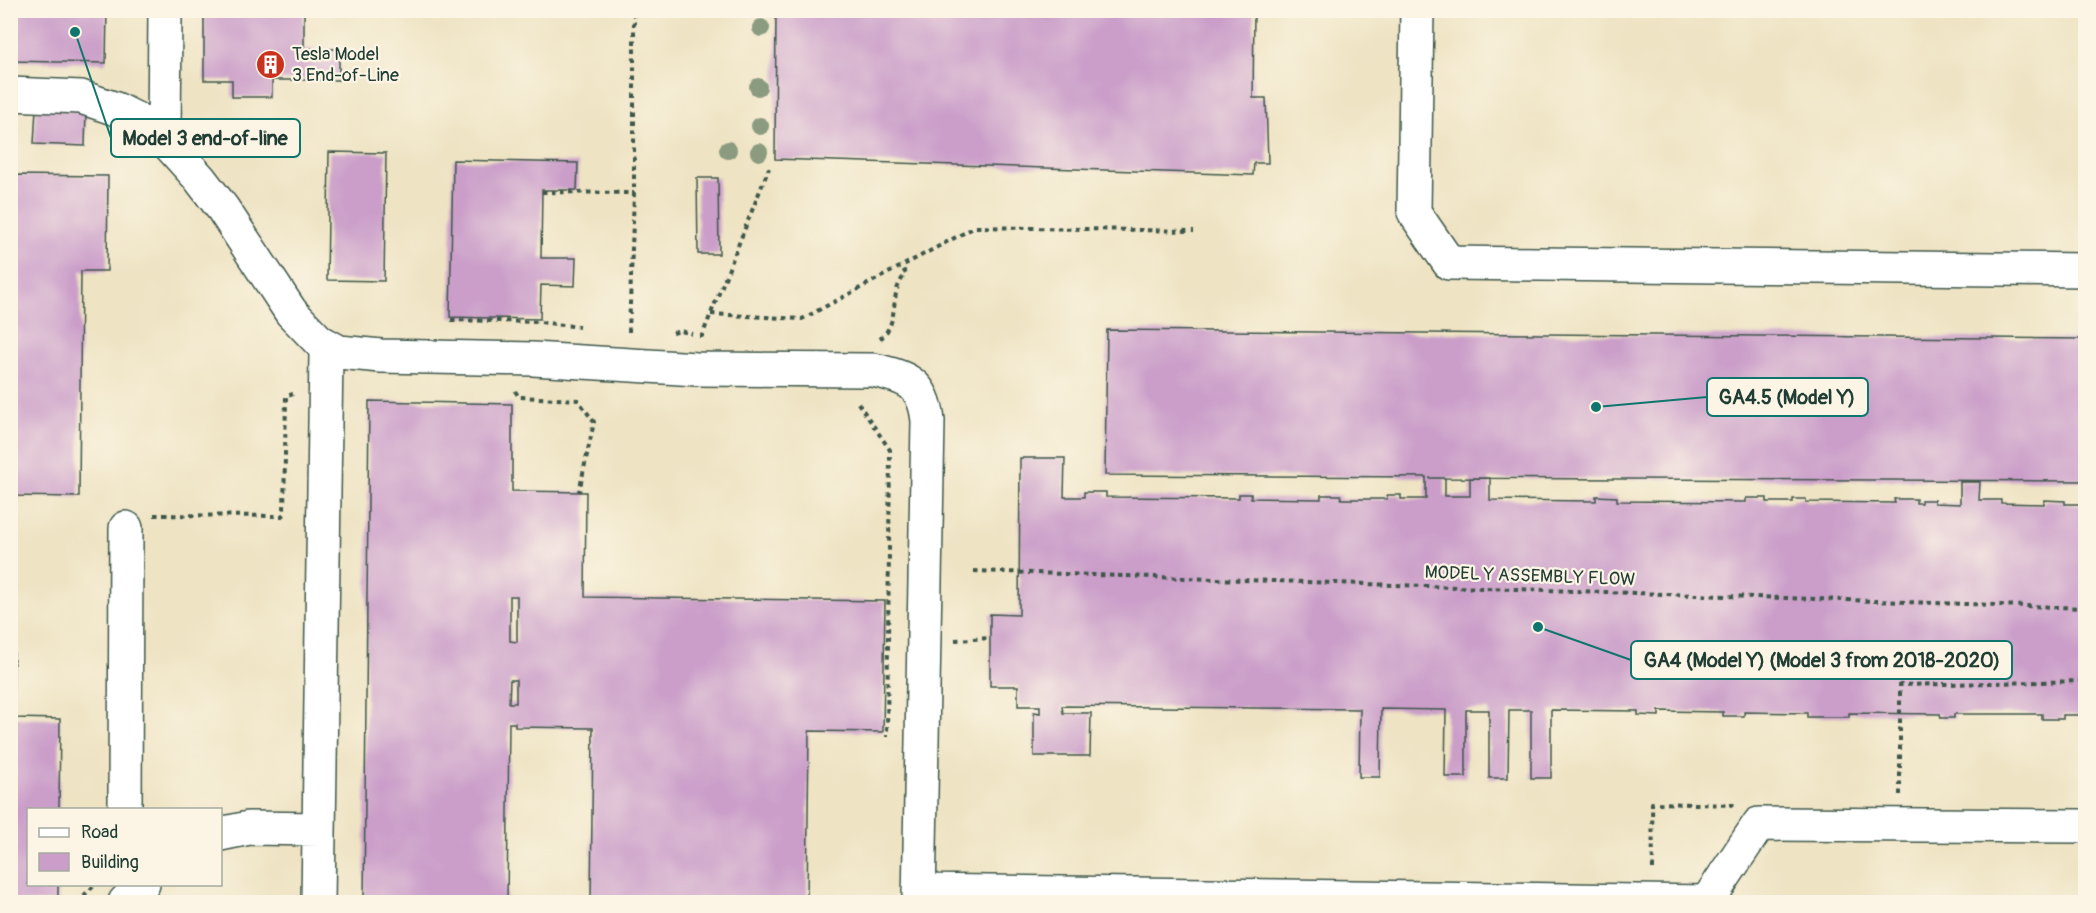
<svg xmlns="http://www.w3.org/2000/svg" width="2096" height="913" font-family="Pangolin,sans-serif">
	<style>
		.building { fill: #ca9ec9; fill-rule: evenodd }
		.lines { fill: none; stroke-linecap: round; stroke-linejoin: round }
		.minor-casing { stroke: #3e5649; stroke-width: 36 }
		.path { stroke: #3e5649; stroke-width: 4; stroke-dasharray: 4.5 4.5; stroke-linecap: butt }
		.minor { stroke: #fff; stroke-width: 33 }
		.tree { fill: #8a9b7f }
		.labels { text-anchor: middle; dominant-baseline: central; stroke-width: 4.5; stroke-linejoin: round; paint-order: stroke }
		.poi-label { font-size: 18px; fill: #1f3d34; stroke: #fcf5e5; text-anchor: start }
		.street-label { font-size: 18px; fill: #1f3d34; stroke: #fcf5e5 }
		.leader { fill: none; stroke: #0f766e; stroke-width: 2 }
		.callout-dot { fill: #0f766e; stroke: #fcf5e5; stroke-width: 2 }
		.callout { fill: #fcf5e5; stroke: #0f766e; stroke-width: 2 }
		.callout-label { font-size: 20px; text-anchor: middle; font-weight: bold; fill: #1f3d34 }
	</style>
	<rect width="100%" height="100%" fill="#fcf5e5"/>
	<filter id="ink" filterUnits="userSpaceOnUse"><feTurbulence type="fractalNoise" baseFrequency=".0167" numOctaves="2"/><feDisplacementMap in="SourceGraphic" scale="12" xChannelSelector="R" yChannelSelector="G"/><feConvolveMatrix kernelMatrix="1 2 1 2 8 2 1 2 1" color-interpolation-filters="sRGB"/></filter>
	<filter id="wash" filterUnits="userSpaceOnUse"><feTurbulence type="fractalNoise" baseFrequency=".008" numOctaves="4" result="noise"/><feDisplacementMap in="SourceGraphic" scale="24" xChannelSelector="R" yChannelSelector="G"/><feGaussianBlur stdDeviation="1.35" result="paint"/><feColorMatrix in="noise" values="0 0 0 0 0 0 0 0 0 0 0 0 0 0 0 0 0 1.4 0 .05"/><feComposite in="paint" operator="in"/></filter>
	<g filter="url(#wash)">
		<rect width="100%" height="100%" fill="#eee3c3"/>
		<g id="blocks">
			<!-- building -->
			<path class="building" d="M10,10H107L106,63L10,61Z
				M204,10H304V49H339V80H272V97H232V80H204Z
				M776,10H1254L1253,98H1266L1268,163H1254L1253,175L775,159Z
				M36,108L86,110L85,146L34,144Z
				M329,152L386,153L384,281L327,280Z
				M453,160L578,163L577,190H542L541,258H576L575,286L541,285L540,319L450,317Z
				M10,175L108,176L107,271H81L79,497L10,496Z
				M697,178H718L719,254H698Z
				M1107,330L2086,339V481L1429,478H1445V496H1470V478H1490V500L1596,501V496L1617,497V501L1746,502V498H1767V502H1793V499H1806V502L1895,503L1894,499H1916V503H1921V500H1934V503L1960,504V482H1980L1979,500H2001V503L2044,504V500L2065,501V504H2086V715H2063V719H2042V714H1954V718H1941L1940,714L1849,713V717H1807V713L1744,712V716H1723V712L1659,711V716L1638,715V711L1551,710V778H1531V710H1509L1508,778H1489V710H1466V777H1445L1446,710L1381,709L1380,777H1359L1360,709L1062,706L1063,713H1091L1090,756H1034V712L1040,713V706H1018V686H990V614L1019,615L1020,458H1065L1064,497H1084V492H1106V497L1239,498V494H1251V498L1321,499V495H1341V499H1387V495H1401V499H1426V477L1105,475Z
				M369,401L512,404V491L586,492L585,597L885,601L883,732L809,731L807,902H591L593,728L515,727V723H509L507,902H364ZM510,596H517V642L510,641ZM510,680H516V703H509Z
				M10,558H15L13,718L60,719L59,810H28V884H58V902H10Z"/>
		</g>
	</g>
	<g filter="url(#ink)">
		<use href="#blocks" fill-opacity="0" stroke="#3e5649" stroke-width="1.5"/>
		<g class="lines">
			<defs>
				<path id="minor" d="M1417,10L1414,212L1449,263L2086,270
					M10,94L81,97L116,109L148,125L164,139L200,179L223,209L291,312L319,341L339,352L381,356L533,359L697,369L873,370C907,377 924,383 928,421L919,902
					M164,139L165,10
					M125,810L126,528
					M220,834L249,828L319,829
					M919,891L1707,902L1759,824L2086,826
					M125,902L143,884
					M318,902L326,354L328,347"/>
			</defs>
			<!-- minor casing -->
			<use href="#minor" class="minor-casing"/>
			<!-- path -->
			<path class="path" d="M542,192L634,193
				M711,314L802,319L975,227L1194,231
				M451,320L540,322L579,327
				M629,332L634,193V10
				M673,333L681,331L692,334
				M700,336H702L769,168
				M880,339C902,320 887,293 906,274L901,266
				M515,391L519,397L578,400L594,422L579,492
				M858,403L890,450V454L887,737
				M154,515L282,516L284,513L286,396L293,394
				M974,571L2086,608
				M955,640L990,638
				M1900,795V685L2086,681
				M1653,869L1652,803L1735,805
				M77,902L96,884"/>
			<!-- minor -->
			<use href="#minor" class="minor"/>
		</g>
		<!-- trees -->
		<g class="tree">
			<circle cx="761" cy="28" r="9"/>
			<circle cx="758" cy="87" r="9"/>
			<circle cx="760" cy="126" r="9"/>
			<circle cx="728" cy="150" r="9"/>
			<circle cx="759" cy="152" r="9"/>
		</g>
	</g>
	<!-- icons -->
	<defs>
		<symbol id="building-disc" viewBox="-11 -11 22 22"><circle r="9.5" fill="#c8321e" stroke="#fcf5e5"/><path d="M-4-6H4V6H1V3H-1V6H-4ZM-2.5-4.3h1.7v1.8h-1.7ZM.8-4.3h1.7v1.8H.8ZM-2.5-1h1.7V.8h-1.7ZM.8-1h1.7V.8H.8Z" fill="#fff"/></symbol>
	</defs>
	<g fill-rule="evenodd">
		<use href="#building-disc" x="254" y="48" width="33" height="33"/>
	</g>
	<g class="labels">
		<!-- poi labels -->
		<g class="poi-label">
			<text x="292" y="54">Tesla Model<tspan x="292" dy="21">3 End-of-Line</tspan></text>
		</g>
		<!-- street labels -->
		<g class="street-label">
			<text transform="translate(1530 576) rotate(2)">MODEL Y ASSEMBLY FLOW</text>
		</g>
	</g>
	<!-- callouts -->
	<path class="leader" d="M75 32L111 138M1596 407L1707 397M1538 627L1631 660"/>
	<g class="callout-dot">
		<circle cx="75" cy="32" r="6"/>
		<circle cx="1596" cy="407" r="6"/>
		<circle cx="1538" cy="627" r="6"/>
	</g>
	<g class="callout">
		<rect x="111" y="119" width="189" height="38" rx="6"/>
		<rect x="1707" y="378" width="161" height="38" rx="6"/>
		<rect x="1631" y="641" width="381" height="38" rx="6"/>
	</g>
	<g class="callout-label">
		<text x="205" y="145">Model 3 end-of-line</text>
		<text x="1787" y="404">GA4.5 (Model Y)</text>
		<text x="1822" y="667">GA4 (Model Y) (Model 3 from 2018-2020)</text>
	</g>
	<!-- margin -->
	<rect width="2096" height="913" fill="none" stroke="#fcf5e5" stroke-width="36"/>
	<!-- legend -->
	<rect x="27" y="808" width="195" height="78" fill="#fcf5e5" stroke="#a4ab9e" stroke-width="1.5"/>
	<rect x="39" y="828" width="30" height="9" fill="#ffffff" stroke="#a4ab9e" stroke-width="1.5"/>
	<text x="81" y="838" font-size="18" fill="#1f3d34">Road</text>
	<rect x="39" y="853" width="30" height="18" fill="#ca9ec9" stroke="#a4ab9e" stroke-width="1.5"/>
	<text x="81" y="868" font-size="18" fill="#1f3d34">Building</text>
</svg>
